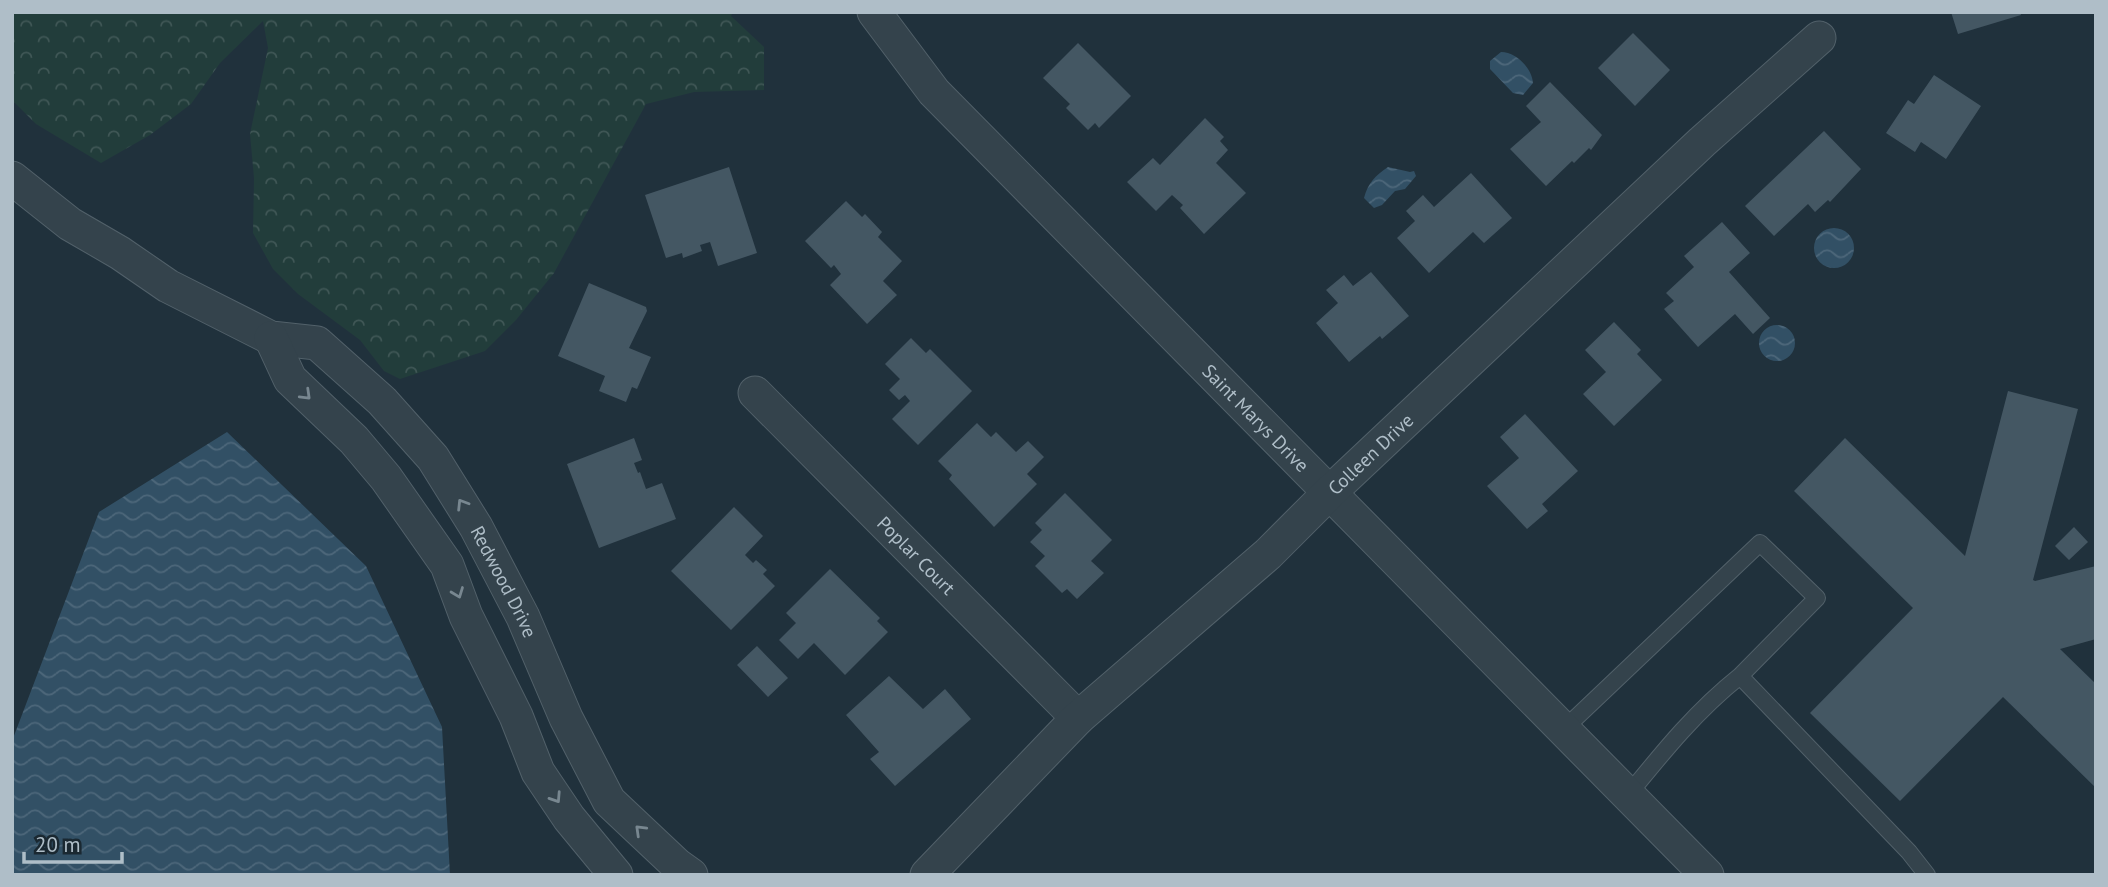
<svg xmlns="http://www.w3.org/2000/svg" width="2108" height="887" font-family="'PT Sans',sans-serif">
	<style>
		.forest { fill: url(#forest-crowns) }
		.water { fill: url(#water-waves) }
		.building { fill: #445763 }
		.lines { fill: none; stroke-linecap: round; stroke-linejoin: round }
		.lane-casing { stroke: #52616a; stroke-width: 18 }
		.street-casing { stroke: #52616a; stroke-width: 35 }
		.lane { stroke: #34434c; stroke-width: 16 }
		.street { stroke: #34434c; stroke-width: 33 }
		.oneway { stroke: #788790 }
		.labels { text-anchor: middle; dominant-baseline: central; stroke-width: 5; stroke-linejoin: round; paint-order: stroke }
		.street-label { font-size: 19px; fill: #afbec8; stroke: #1a2831 }
	</style>
	<defs>
		<pattern id="forest-crowns" width="20" height="18" patternUnits="userSpaceOnUse" patternTransform="scale(1.75)"><rect width="20" height="18" fill="#223d3b"/><path d="M2 6a3 3 0 1 1 6 0M12 15a3 3 0 1 1 6 0" fill="none" stroke="#405756"/></pattern>
		<pattern id="water-waves" width="16" height="10" patternUnits="userSpaceOnUse" patternTransform="scale(1.75)"><rect width="16" height="10" fill="#325065"/><path d="M0 5q4-4 8 0t8 0" fill="none" stroke="#4d677a"/></pattern>
	</defs>
	<rect width="100%" height="100%" fill="#20313c"/>
	<!-- forest -->
	<path class="forest" d="M12,12H733L731,16L764,47V90L694,92L646,104L554,273L516,320L485,351L400,379L384,371L360,340L298,294L273,269L253,233L254,178L250,134L268,48L263,21L220,63L191,104L150,135L101,163L36,124L12,100Z"/>
	<!-- water -->
	<path class="water" d="M1501,52C1516,52 1532,68 1533,83L1523,95L1513,93L1490,69V61Z
		M1388,167L1410,172L1414,171L1416,176L1405,189L1395,191L1382,205L1374,208L1364,198C1368,183 1375,176 1388,167Z
		M1814 248a20 20 0 1 1 40 0a20 20 0 1 1-40 0Z
		M1759 343a18 18 0 1 1 36 0a18 18 0 1 1-36 0Z
		M227,432L366,566L442,727L450,875H12V741L99,512Z"/>
	<!-- building -->
	<path class="building" d="M1951,12H2020L2021,15L1958,34Z
		M1633,33L1670,70L1635,106L1598,68Z
		M1078,43L1131,96L1099,128L1095,123L1088,130L1066,108L1070,104L1043,78Z
		M1934,75L1981,106L1946,159L1921,142L1915,152L1886,133L1908,100L1914,104Z
		M1550,82L1602,135L1591,150L1589,148L1574,163L1572,161L1546,186L1510,149L1541,122L1526,106Z
		M1205,118L1224,137L1220,141L1228,150L1216,163L1246,193L1204,234L1180,208L1183,205L1172,195L1156,211L1127,182L1153,158L1160,165Z
		M1824,131L1861,169L1830,202L1828,200L1815,212L1808,204L1774,236L1745,206Z
		M729,167L757,253L718,266L710,242L700,245L702,251L683,258L682,253L666,258L645,195Z
		M1471,173L1512,218L1484,243L1473,232L1429,273L1397,238L1415,221L1406,211L1423,195L1434,207Z
		M846,201L862,217L865,214L882,232L878,237L902,261L883,281L897,295L867,324L830,285L841,274L834,265L831,268L805,241Z
		M1722,222L1750,253L1729,272L1770,318L1753,334L1735,314L1698,347L1664,309L1674,301L1666,293L1694,267L1684,256Z
		M1371,272L1409,316L1382,339L1380,336L1349,362L1316,323L1338,303L1326,290L1344,275L1353,286Z
		M589,283L646,307L647,311L629,348L651,357L637,389L632,387L626,402L599,391L605,376L558,356Z
		M1614,322L1641,350L1637,354L1662,380L1614,426L1583,394L1606,372L1585,350Z
		M911,338L926,353L930,349L972,391L918,445L892,419L910,401L905,395L899,400L889,390L900,379L885,364Z
		M2008,391L2078,409L2033,580L2035,581L2096,566V639L2060,649L2096,684V788L2003,697L1900,801L1810,713L1913,608L1794,491L1845,438L1965,556Z
		M1525,414L1578,471L1542,504L1548,511L1527,529L1487,486L1519,458L1500,437Z
		M977,423L991,437L996,432L1016,452L1028,441L1044,457L1027,474L1037,484L994,527L949,479L952,475L938,461Z
		M634,438L642,460L634,463L638,473L640,472L646,489L662,483L676,519L599,548L567,464Z
		M1065,493L1112,540L1091,561L1104,573L1077,599L1067,589L1062,593L1035,566L1045,556L1030,542L1042,530L1035,523Z
		M734,507L763,536L745,555L753,563L756,560L767,570L763,574L775,586L731,630L671,571Z
		M2074,527L2088,542L2069,560L2055,546Z
		M830,569L880,618L877,621L888,632L845,675L814,643L798,659L779,640L796,623L786,613Z
		M757,646L788,678L768,697L737,665Z
		M889,676L923,709L945,689L971,719L895,786L870,759L879,752L846,715Z"/>
	<g class="lines">
		<defs>
			<path id="lane" d="M1564,729L1760,543L1817,598L1740,676
				M1628,795C1663,752 1696,711 1740,676L1909,852L1927,875"/>
			<g id="street">
				<path id="s1" d="M874,12L934,92L1707,875"/>
				<path id="s2" d="M12,178L70,224L120,253L168,286L271,338L317,343L382,401L433,458L476,527L523,617L566,718L609,801L677,865L691,875"/>
				<path d="M271,338L290,379L354,440L386,478L447,565L466,616L516,716L538,772L569,818L616,875"/>
				<path id="s3" d="M755,393L1078,718"/>
				<path id="s4" d="M927,875L1078,718L1268,554L1329,493L1702,142L1819,38"/>
			</g>
		</defs>
		<!-- lane casing -->
		<use href="#lane" class="lane-casing"/>
		<!-- street casing -->
		<use href="#street" class="street-casing"/>
		<!-- lane -->
		<use href="#lane" class="lane"/>
		<!-- street -->
		<use href="#street" class="street"/>
	</g>
	<!-- one-way arrows -->
	<defs><path id="oneway-chevron" d="M-2-3.5L2.5 0L-2 3.5" fill="none" stroke-width="1.6" stroke-linecap="round" stroke-linejoin="round" transform="scale(1.75)"/></defs>
	<g class="oneway">
		<use href="#oneway-chevron" transform="translate(306 395) rotate(44)"/>
		<use href="#oneway-chevron" transform="translate(462 504) rotate(-122)"/>
		<use href="#oneway-chevron" transform="translate(458 593) rotate(69)"/>
		<use href="#oneway-chevron" transform="translate(556 798) rotate(57)"/>
		<use href="#oneway-chevron" transform="translate(640 830) rotate(-136)"/>
	</g>
	<g class="labels">
		<!-- street labels -->
		<g class="street-label">
			<text stroke="none"><textPath href="#s1" startOffset="558">Saint Marys Drive</textPath></text>
			<text stroke="none"><textPath href="#s4" startOffset="612">Colleen Drive</textPath></text>
			<text stroke="none"><textPath href="#s3" startOffset="229">Poplar Court</textPath></text>
			<text stroke="none"><textPath href="#s2" startOffset="658">Redwood Drive</textPath></text>
		</g>
	</g>
	<!-- border -->
	<rect width="2108" height="887" fill="none" stroke="#afbec8" stroke-width="28"/>
	<!-- scale -->
	<path d="M24 852v10h98v-10" fill="none" stroke="#afbec8" stroke-width="3.5"/>
	<text x="35" y="852" font-size="21" fill="#afbec8" stroke="#1a2831" stroke-width="5" paint-order="stroke">20 m</text>
</svg>
